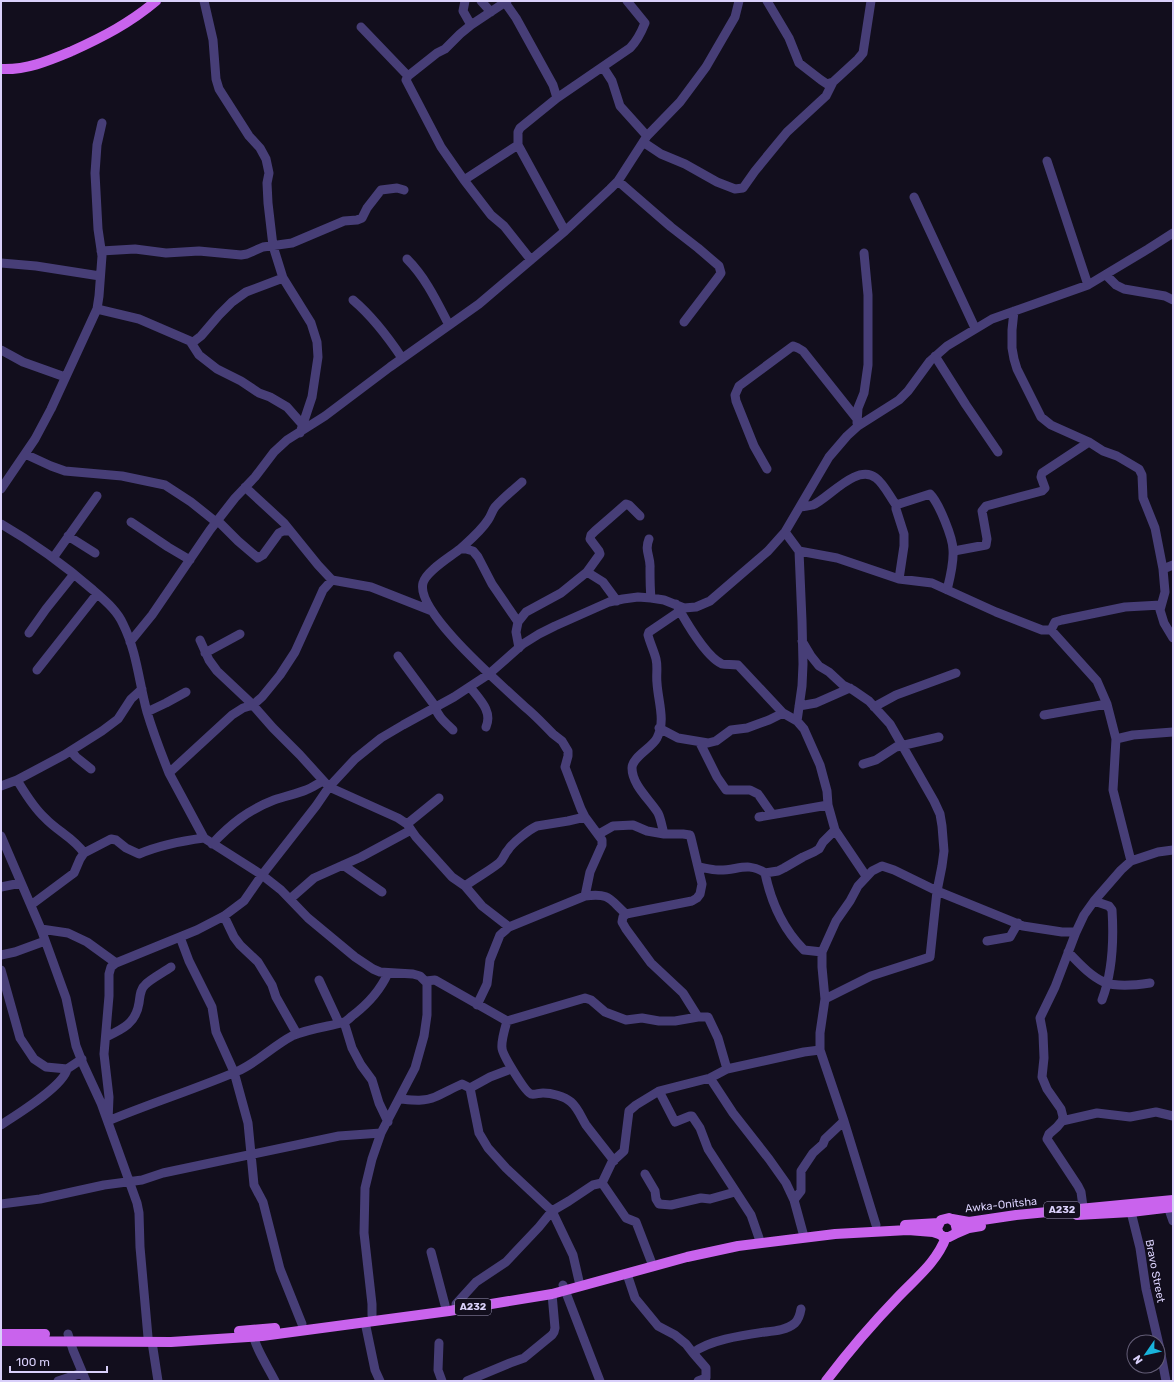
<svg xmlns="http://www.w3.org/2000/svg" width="1174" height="1382" font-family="Rubik,sans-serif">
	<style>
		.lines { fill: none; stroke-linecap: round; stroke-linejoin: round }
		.minor { stroke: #473e77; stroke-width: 9 }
		.major { stroke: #c963ed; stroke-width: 10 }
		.labels { text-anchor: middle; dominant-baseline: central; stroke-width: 3; stroke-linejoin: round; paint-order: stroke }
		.shield { fill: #120e1d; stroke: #9d96b8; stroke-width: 1 }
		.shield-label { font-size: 10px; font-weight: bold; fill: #d9d0fa }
		.street-label { font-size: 11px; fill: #d9d0fa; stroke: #120e1d }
	</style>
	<rect width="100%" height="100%" fill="#120e1d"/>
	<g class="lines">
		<!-- minor -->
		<path class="minor" d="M204,1L213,40L216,79L219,89L249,136L260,148L266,159L269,173L267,183L268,203L273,246L283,278L311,323L317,342L318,357L312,397L300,433
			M465,1L463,11L471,25
			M481,1L491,12
			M504,1L516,18L553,85L557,98
			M507,1L471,25L460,34L445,49L437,53L408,76L406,80L441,147L464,180L491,215L504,226L531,260
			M767,1L789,38L799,63L821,80L827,84L833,82
			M361,27L408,76
			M603,67L612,81L620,106L647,136
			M643,142L661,154L685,164L717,182L735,189L743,188L755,171L787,132L826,96L833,82L858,59L863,53L871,1
			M1047,161L1088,285
			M464,180L518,145
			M618,181L671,227L698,248L719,266L721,273L719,276L684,322
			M914,197L975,328
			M565,231L518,145V132L520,128L557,98L630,48C637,41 641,33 645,23L627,1
			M101,251L135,249L166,253L199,251L241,255L247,254L263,247L292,243L344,221L357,220L362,218L367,208L381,190L397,188L404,190
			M407,259C426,278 437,302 449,325
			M1,263L36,266L100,276
			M1106,275L1116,285L1124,289L1165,296L1173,300
			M353,300C373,317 388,337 402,358
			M97,309L139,319L190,341L199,355L217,369L241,381L259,393L270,397L287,407L302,424
			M1014,311L1012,330V348L1014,359L1017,369L1041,417L1051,425L1089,442L1103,451L1117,456L1139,469L1142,475L1143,498L1155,528L1163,569L1165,592L1160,610L1164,623L1173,638
			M192,343L201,336L219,315L232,302L246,292L283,278
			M1,350L23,362L65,377
			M935,356L966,405L998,452
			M857,423L858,408L864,393L868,365V295L864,253
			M25,454L51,466L65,471L122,476L165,485L191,502L216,522
			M767,469L754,446L736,401L735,395L739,386L793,346L798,348L803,351L857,419
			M522,482C513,490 503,498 495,507C492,511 491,516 488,520C481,531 470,540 460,549C450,557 426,571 423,583C415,612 504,687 525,707C535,715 544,725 553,734L562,741L568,751V756L565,767L581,809L585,817L602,840V845L590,872L585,896
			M245,487L284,523L318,565L332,580L371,587L432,611
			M1,489L35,439L51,409L97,309L99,296L102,256L98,229L95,173L97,145L102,123
			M801,507C805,506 809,506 813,505C829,498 857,463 876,478C884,484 890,497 896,505
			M217,520L238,541L258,558L263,555L279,533L283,531H290
			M131,522L168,547L190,560
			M1,524C34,543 64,565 93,590C104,600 117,610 123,624C137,652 139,683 147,712C153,732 161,753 169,773L204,838L262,875L281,890L308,918L355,957L373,969L380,972L413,974L420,976L427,983V1015L424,1036L415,1068L381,1133L372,1159L365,1188L364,1233L372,1304V1315
			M785,532L799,551L802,621L803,664L802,686L797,721
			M68,536L95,553
			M649,539C644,551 651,557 650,568C650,578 650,588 651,598
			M460,549H466L473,551L478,557L492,584L518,622
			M799,551L837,558L899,579L932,583L996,612L1042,630H1051L1097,681L1107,704L1116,739L1113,790L1131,861
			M954,551L986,545L987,539L982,511L986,506L1042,491L1045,488L1041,477L1042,473L1089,442
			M53,558L97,496
			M1163,569L1173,565
			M587,572L603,582L617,601
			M899,579L904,546V534L896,509V505L930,494C939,503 953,538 953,550C954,563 950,578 947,590
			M676,604C685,620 705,656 722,664C726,665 733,664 738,665L783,713L797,721L804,729L820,765L827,791L828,805L835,830L866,876
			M1051,630L1055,622L1062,620L1125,607L1161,605
			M29,633L46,609L74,574
			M200,640L209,660L217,671L251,703L273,728L300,755L329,787L398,818L407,824L416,837L452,877L465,886L482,906L509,927
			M802,641L811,656L819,666L829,672L843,685L853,690L869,701L890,724L934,801L940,814L942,826L944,851L942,866L937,891L930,957L871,976L825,999
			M130,642L152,615L210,530L235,498L255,477L274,452L287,440L325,416L390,367L479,304L565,231L610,189L618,181L647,136L680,102L706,67L735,17L739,1
			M519,648L516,632L518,622L526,612L561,593L587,572L600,554L599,551L590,539L591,535L595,531L626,504L629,505L640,516
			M205,653L240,634
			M398,656L435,706C437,716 446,723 453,730
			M37,670L97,594
			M470,687C479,699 493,711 486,727
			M799,706L816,703L850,688
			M874,707L896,695L956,673
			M147,712L166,703L186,692
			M1044,715L1107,704
			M659,728L678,738L708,743L716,741L731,730L747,728L769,720L783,713
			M1116,739L1133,735L1173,732
			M700,743L717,777L726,790H750L758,794L772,814
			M71,751L76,757L91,769
			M863,764L876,760L896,747L939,737
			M169,773L232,715L243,708L253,705L262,697L280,675L295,652L319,599L323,590L332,580
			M17,780C25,793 33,807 45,818C57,831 74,838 84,853
			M1,786L17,780L64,755L102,731L118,719L131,699L142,689
			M759,817L828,805
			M407,824L439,798
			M599,834L613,826L633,825L647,831L664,834H683L690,835L691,838L702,884L700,894L697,898L692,901L626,914L623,917L622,922L626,929L651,963L683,993L698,1017
			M664,834C662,827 661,819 658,813C650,800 632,785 632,768C632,757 652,748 657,738C666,721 658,701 657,683C656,675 658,667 656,659C654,651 650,643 648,635L649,632L680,611
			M1,836L41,929L66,998L76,1046L83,1064L101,1103L137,1203L139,1213L140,1247L148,1337
			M212,844C231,824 248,810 274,800C285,796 296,794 306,790C312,788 317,784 323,781
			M343,865L382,892
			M699,867C705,868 712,870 718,870C736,871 748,861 765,873L778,871L784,868L803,857L814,852L819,849L823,842L835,830
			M765,873C771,902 783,929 804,950L822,952
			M465,886C476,878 489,871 499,863C504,859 504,854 508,850C512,843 530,829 537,826L568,821L585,817
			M1,887L21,883
			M290,899L314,878L361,857L411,830
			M1094,901L1109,906L1112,910C1114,941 1113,971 1102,1000
			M31,905L74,873L80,859L84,853L111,839L116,840L126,848L139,854C160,845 181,841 204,838
			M224,916L234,937L240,945L258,962L272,985L276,997L297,1034
			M41,929L68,933L87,942L116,963
			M180,937L189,961L212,1007L216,1032L234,1072L248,1123L254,1185L263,1202L280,1269L302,1324
			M987,941L1010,937L1018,923
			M1068,952C1078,962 1090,976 1104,982C1116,987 1137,985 1150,983
			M1,955L15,952L45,941
			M1,970L20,1038L34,1059L46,1067L67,1069L82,1059
			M388,973C380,991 368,1004 352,1016C349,1019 346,1022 342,1023C325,1027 308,1029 292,1036C273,1046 258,1062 238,1071C196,1089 151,1103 108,1121L109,1097L104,1054L109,996V974L111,967L116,963L197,930L224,916L244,901L262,875L316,806L329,787L355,759L381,738L403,725L454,697L489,674L523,644L539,634L555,626L609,602L623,599L638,597L651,598L664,600L684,608L696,607L710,601L768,551L785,532L829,457L847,436L858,426L899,400L908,391L930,361L947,346L992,319L1088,285L1148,249L1173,233
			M319,980L339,1023
			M426,981L435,980L507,1021C505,1028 501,1041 502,1048C502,1054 525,1092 531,1094C534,1095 539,1093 543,1093C551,1093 564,1096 571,1102C578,1108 581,1117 586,1125C595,1137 605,1149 614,1161
			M477,1005L487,984L490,960L500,935L509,927L585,896C611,893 609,899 626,914
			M507,1021L585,998L591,1000L605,1012L626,1020L642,1018L659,1021H675L698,1017H708L718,1038L727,1069
			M344,1022L352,1048L361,1065L372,1080L379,1103L388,1122
			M106,1037C123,1029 136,1023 139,1003C140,997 140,989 145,985C149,980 164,972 171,967
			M710,1078L733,1113L769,1159L786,1183L794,1200L803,1233
			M470,1088L479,1133L488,1148L506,1168L552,1211L573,1255L579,1281
			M659,1091L675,1122L690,1116H692L700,1128L708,1149L751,1215L759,1238
			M400,1099C411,1100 424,1102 435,1097C444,1093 453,1088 462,1084L470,1088L490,1077L511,1069
			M1062,1121L1097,1113L1130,1117L1156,1112L1173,1116
			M1,1125C16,1115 64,1086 67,1069
			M645,1174L655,1191L656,1199L659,1204L671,1205L701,1198L710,1199L735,1192
			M602,1183L626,1218L636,1222L651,1261
			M794,1200L801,1191V1171L813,1153L823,1144L825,1139L844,1121
			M1166,1201L1173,1221
			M1,1204L40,1199L104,1185L142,1180L163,1173L339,1136L381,1133
			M1131,1212L1140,1248L1146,1289L1160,1349L1166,1381
			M1084,1214L1081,1192L1078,1186L1047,1139L1049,1134L1057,1127L1062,1121L1063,1117L1061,1109L1047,1089L1042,1077L1044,1058L1043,1034L1040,1018L1055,987L1076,932L1084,915L1094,901L1121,870L1131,861L1158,852L1173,850
			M876,1225L844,1121L820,1050V1033L825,999L822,967V952L836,921L850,901L858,886L872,871L882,866L894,870L937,891L1023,926L1062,932H1076
			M431,1252L445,1305
			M627,1274L635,1298L658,1326L675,1335L686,1344L693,1353
			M563,1285L600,1381
			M456,1304L476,1282L506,1262L539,1227L552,1211L569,1201L593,1185L602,1183L612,1162L624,1151L629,1111L636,1105L659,1091L710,1078L727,1069L804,1052L820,1050
			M365,1322L375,1370L380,1381
			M252,1330C255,1348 267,1365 275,1381
			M68,1334L73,1350L86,1381
			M152,1342L158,1381
			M439,1343L438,1370L442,1381
			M58,1381L82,1373
			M467,1381L510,1363L524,1358L552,1335L554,1332L555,1328L552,1294
			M698,1381L706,1378V1368L693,1353C708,1340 745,1335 765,1332C775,1331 787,1330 795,1323C799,1319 800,1315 801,1309"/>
		<!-- major -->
		<path class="major" d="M1,69C27,70 48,61 72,51C103,37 130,23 156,1
			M1077,1215L1131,1212L1173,1207
			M952,1219L969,1222L1016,1215L1173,1200
			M905,1225L939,1223
			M955,1234L969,1228L981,1226
			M239,1331L275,1328
			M1,1334H45
			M1,1341L171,1342L262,1336L449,1311L552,1294L687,1257L738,1246L835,1234L908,1230L933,1232L939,1234L944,1237H949L955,1234L957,1230L955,1222L949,1218L941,1220L937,1228L939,1234
			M826,1381C848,1352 872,1324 898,1297C915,1279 937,1262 946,1237"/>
	</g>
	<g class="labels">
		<!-- shield labels -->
		<g class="shield">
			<rect x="1044" y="1202" width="36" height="16" rx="3"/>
			<rect x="455" y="1299" width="36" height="16" rx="3"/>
		</g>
		<g class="shield-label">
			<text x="1062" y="1210">A232</text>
			<text x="473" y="1307">A232</text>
		</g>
		<!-- street labels -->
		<g class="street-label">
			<text transform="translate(1001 1205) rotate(-6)">Awka-Onitsha</text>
			<text transform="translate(1155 1271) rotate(79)">Bravo Street</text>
		</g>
	</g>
	<!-- border -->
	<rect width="1174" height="1382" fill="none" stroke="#d9d0fa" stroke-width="4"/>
	<!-- north arrow -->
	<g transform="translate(1146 1354) rotate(236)"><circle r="19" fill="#120e1d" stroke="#625c75"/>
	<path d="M0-3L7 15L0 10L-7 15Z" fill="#19b4dc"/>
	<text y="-6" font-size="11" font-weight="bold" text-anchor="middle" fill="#d9d0fa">N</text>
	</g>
	<!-- scale -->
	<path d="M10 1366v6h97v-6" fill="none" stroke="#d9d0fa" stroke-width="2"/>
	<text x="16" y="1366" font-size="12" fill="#d9d0fa" stroke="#120e1d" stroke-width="3" paint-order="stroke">100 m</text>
</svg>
